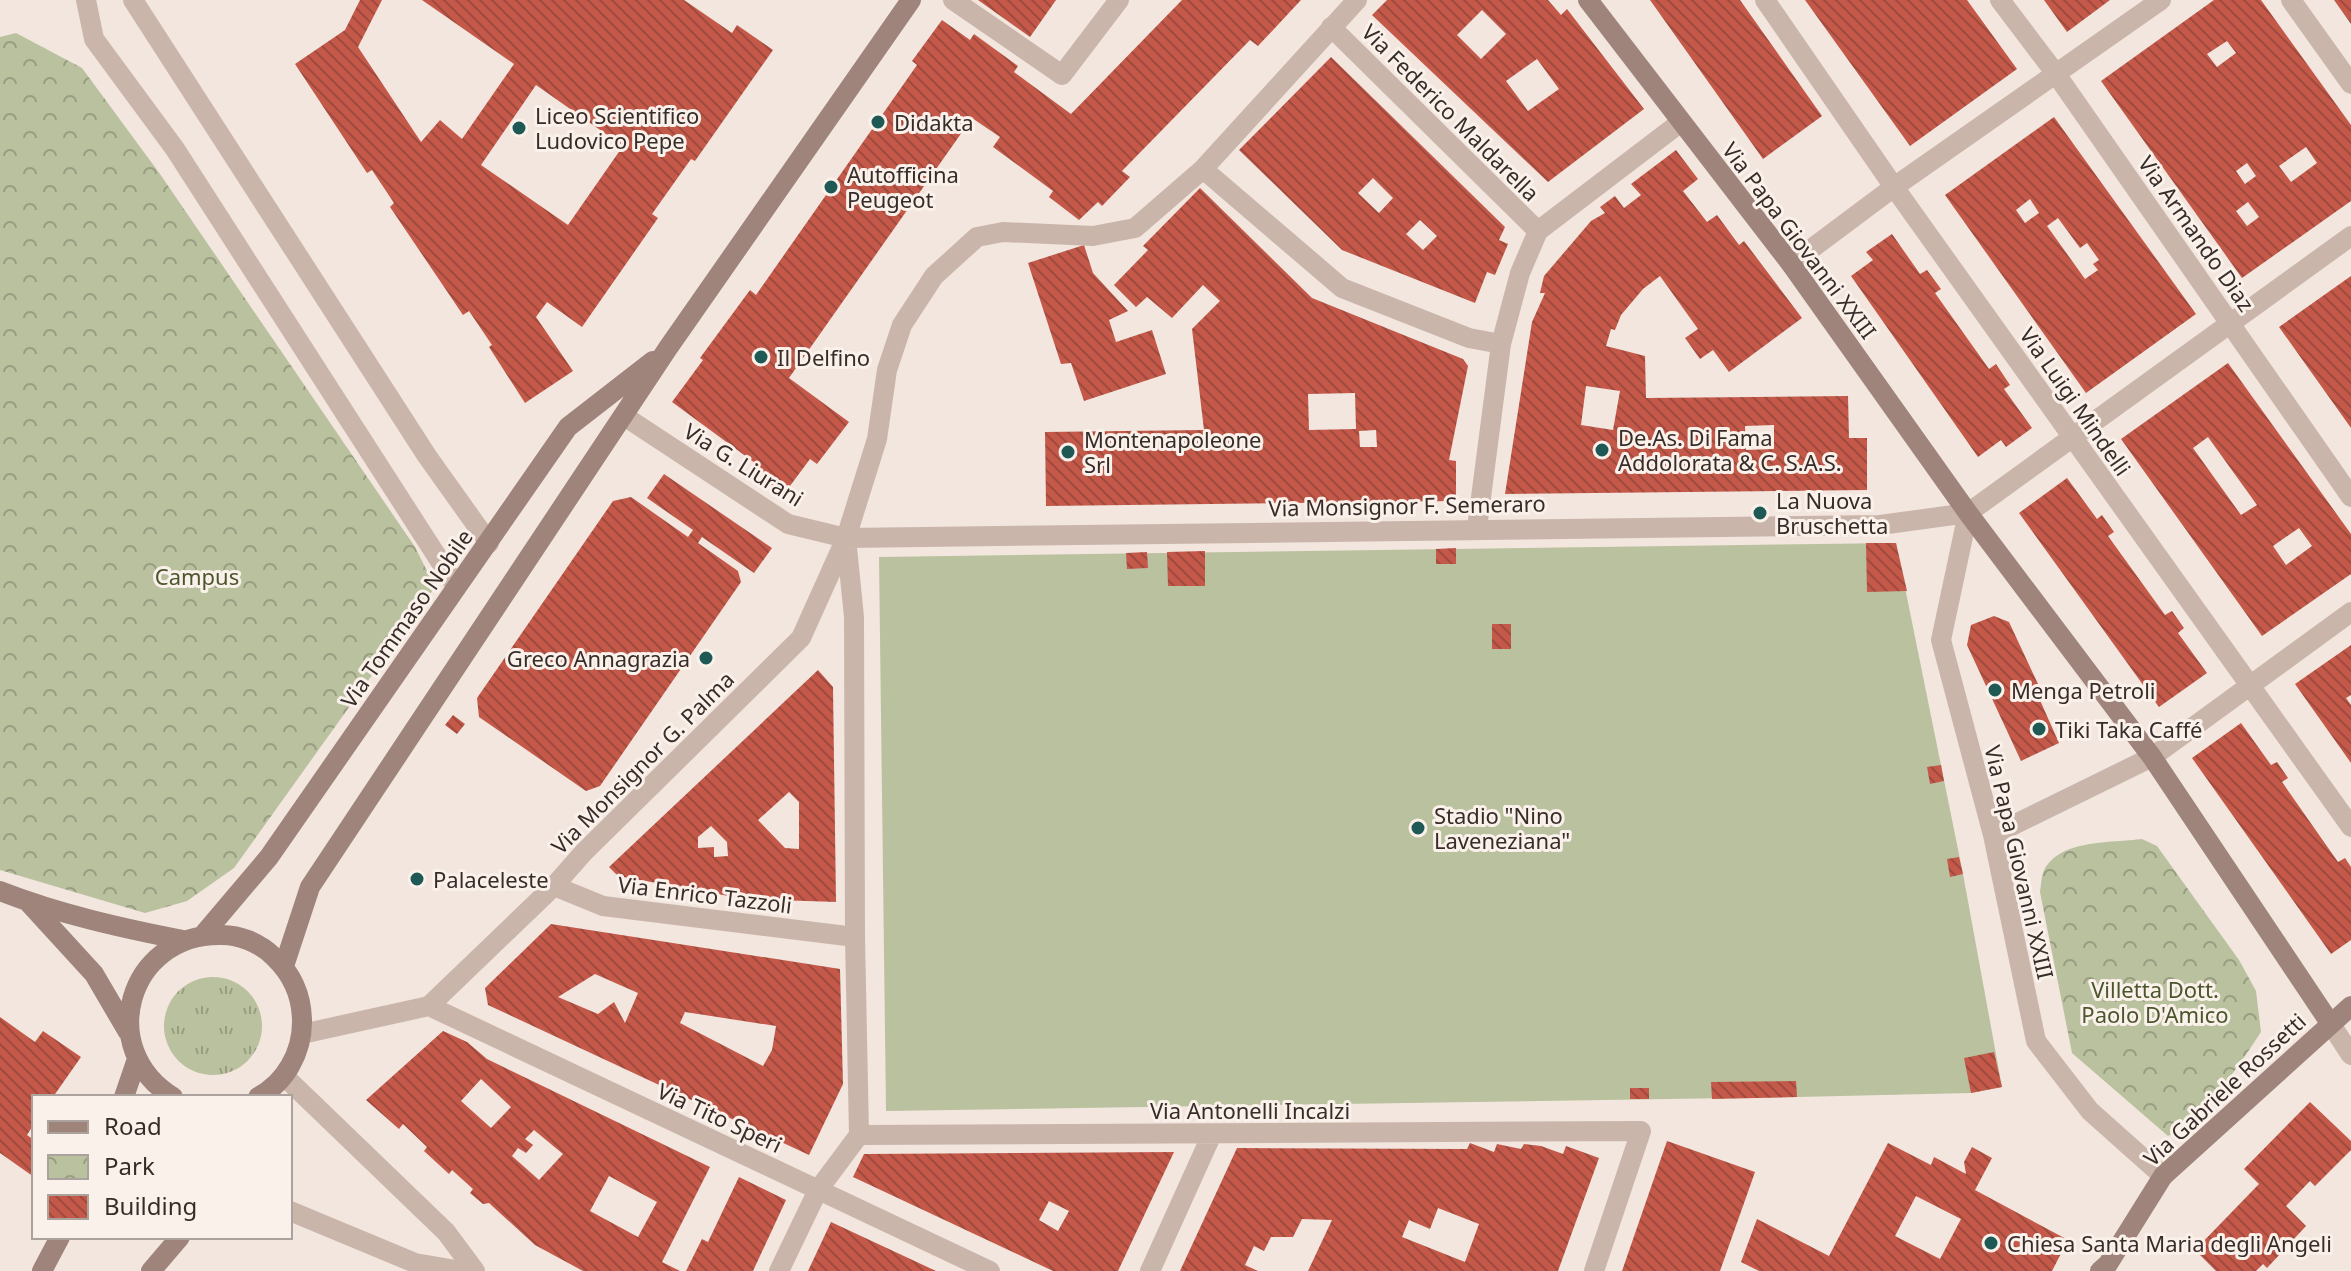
<svg xmlns="http://www.w3.org/2000/svg" width="2351" height="1271" font-family="'Noto Sans',sans-serif">
	<style>
		.grass { fill: url(#grass-tufts) }
		.park { fill: url(#park-crowns) }
		.pitch { fill: #bac19e }
		.building { fill: url(#building-back-hatch); fill-rule: evenodd }
		.lines { fill: none; stroke-linecap: round; stroke-linejoin: round }
		.street { stroke: #cab5aa; stroke-width: 20 }
		.secondary { stroke: #9e847b; stroke-width: 20 }
		.poi-dot { fill: #1f5956; stroke: #faf1eb; stroke-width: 3 }
		.labels { text-anchor: middle; dominant-baseline: central; stroke-width: 6; stroke-linejoin: round; paint-order: stroke }
		.street-label { font-size: 22px; fill: #382c29; stroke: #faf1eb }
		.poi-label { font-size: 22px; fill: #382c29; stroke: #faf1eb; text-anchor: start }
		.park-label { font-size: 22px; fill: #4c562d; stroke: #faf1eb }
	</style>
	<defs>
		<pattern id="grass-tufts" width="24" height="20" patternUnits="userSpaceOnUse" patternTransform="scale(2)"><rect width="24" height="20" fill="#bac19e"/><path d="M3 7l-1-3M5 7V3M7 7l1-3M15 17l-1-3M17 17v-4M19 17l1-3" fill="none" stroke="#989d81"/></pattern>
		<pattern id="park-crowns" width="20" height="18" patternUnits="userSpaceOnUse" patternTransform="scale(2)"><rect width="20" height="18" fill="#bac19e"/><path d="M2 6a3 3 0 1 1 6 0M12 15a3 3 0 1 1 6 0" fill="none" stroke="#989d81"/></pattern>
		<pattern id="building-back-hatch" width="6" height="6" patternUnits="userSpaceOnUse" patternTransform="scale(2)"><rect width="6" height="6" fill="#c4594a"/><path d="M-1 5l2 2M0 0l6 6M5-1l2 2" fill="none" stroke="#a04a3e"/></pattern>
	</defs>
	<rect width="100%" height="100%" fill="#f2e6de"/>
	<!-- grass -->
	<path class="grass" d="M164 1026a49 49 0 1 1 98 0a49 49 0 1 1-98 0Z"/>
	<!-- park -->
	<path class="park" d="M16,33L82,68L160,174L415,547L435,587L234,868L187,901L145,913L0,870V37Z
		M2142,839L2157,846L2239,960L2256,991L2261,1032C2241,1063 2202,1121 2168,1136L2072,1053L2040,892C2041,886 2041,879 2043,873C2056,839 2112,843 2142,839Z"/>
	<!-- pitch -->
	<path class="pitch" d="M1896,543L1963,874L2002,1087L1971,1093L1797,1097L886,1111L879,557Z"/>
	<!-- building -->
	<path class="building" d="M360,0H382L358,47L421,142L440,120L462,139L514,64L422,0H684L732,33L737,25L773,50L695,161L691,159L652,214L658,218L582,327L547,302L536,317L573,371L525,403L489,347L492,345L469,311L463,315L390,207L394,203L372,170L367,173L295,64L345,30ZM536,85L623,146L568,225L481,165Z
		M978,0H1056L1030,37Z
		M1182,0H1301L1258,46L1250,40L1122,171L1130,177L1102,206L1098,202L1079,220L1049,197L1053,191L993,147L1000,137L972,118L789,378L849,422L817,464L810,459L784,494L750,470L755,463L672,402L703,360L700,358L750,290L756,295L917,65L912,61L942,20L970,40L974,34L1018,66L1014,72L1071,114Z
		M1387,0H1548L1561,15L1567,9L1644,109L1548,182L1372,15ZM1482,10L1506,34L1481,59L1457,35ZM1537,59L1559,89L1528,111L1506,81Z
		M1650,0H1740L1822,116L1763,159Z
		M1805,0H1967L2017,69L1910,146Z
		M2044,0H2110L2067,32Z
		M2214,0H2261L2351,125V201L2242,278L2101,81ZM2227,41L2236,53L2217,67L2207,54ZM2306,147L2317,163L2291,182L2279,166ZM2247,163L2256,176L2245,184L2236,171ZM2248,202L2259,217L2247,226L2236,211Z
		M2334,0H2351V24Z
		M1331,57L1505,227L1499,240L1508,244L1495,275L1487,272L1475,303L1342,250L1239,150ZM1373,178L1393,198L1379,213L1358,193ZM1420,220L1437,236L1423,250L1406,234Z
		M2054,117L2196,314L2086,393L1945,195ZM2030,199L2039,213L2025,223L2016,210ZM2058,218L2080,248L2087,243L2099,260L2093,264L2098,270L2085,279L2047,226Z
		M1676,150L1698,179L1683,191L1707,222L1717,215L1739,245L1744,241L1802,318L1729,372L1713,350L1700,359L1685,338L1698,329L1660,276L1643,289L1621,315L1615,330L1611,329L1606,346L1645,356L1646,398L1848,396L1849,438H1867V490L1505,494L1532,322L1545,293H1540L1544,276L1591,221L1605,213L1600,207L1615,196L1624,208L1641,195L1631,184ZM1586,386L1620,391L1613,430L1581,425ZM1774,425V449L1746,450L1745,426Z
		M1200,188L1312,298L1463,359L1468,366L1449,460L1456,461V501L1046,506L1045,432L1204,430L1192,329L1220,301L1203,285L1172,318L1147,297L1136,307L1114,285L1148,250L1143,246ZM1355,393L1356,429L1309,430L1308,394ZM1376,430L1377,447H1360L1359,431Z
		M1892,234L1920,274L1927,270L1941,289L1935,293L1989,369L1996,364L2010,385L2004,389L2032,428L2006,447L2001,440L1978,457L1851,276L1873,260L1866,252Z
		M1084,245L1093,273L1128,311L1109,320L1116,342L1152,330L1166,374L1084,401L1071,363L1061,364L1028,263Z
		M2351,276V428L2279,327Z
		M2228,363L2351,534V574L2262,636L2121,439ZM2208,437L2257,505L2241,515L2193,448ZM2299,528L2312,546L2286,565L2273,546Z
		M664,474L772,548L754,573L702,537L698,543L738,571L741,582L600,786L586,791L479,717L477,698L613,501L631,497L688,537L693,530L647,498Z
		M2067,478L2097,519L2102,515L2114,532L2108,536L2165,615L2172,611L2184,628L2178,633L2207,673L2159,707L2019,513Z
		M1866,543H1896L1907,591L1867,592Z
		M1456,548V564H1436V549Z
		M1205,551V586H1168L1167,552Z
		M1147,552L1148,568L1127,569L1126,553Z
		M1994,616L2009,622L2038,684L2035,689L2059,743L2021,761L1967,645L1971,625Z
		M1492,624H1511V649H1492Z
		M2351,645V695L2346,698L2351,705V763L2295,684Z
		M818,670L833,687L836,902L745,899L618,876L609,867ZM789,792L799,802V849L785,848L758,820ZM711,826L727,842L728,856L714,857V847L698,848V837Z
		M453,715L465,724L457,734L445,725Z
		M2241,723L2271,765L2277,762L2288,778L2282,782L2338,862L2345,858L2351,867V940L2331,954L2192,758Z
		M1941,765L1944,781L1930,784L1927,767Z
		M1959,857L1963,874L1950,877L1947,859Z
		M551,924L840,969L843,1084L809,1155L488,1005L485,988ZM595,974L638,993L625,1023L614,1002L598,1014L558,997ZM685,1012L776,1026L772,1050L763,1066L680,1023Z
		M0,1017L35,1042L43,1031L81,1057L53,1097H34V1124L27,1135L34,1140V1177L0,1153Z
		M443,1031L467,1042L487,1059L710,1167L662,1262L680,1271H583L535,1245L489,1203L483,1204L470,1193L473,1189L452,1170L449,1174L424,1151L427,1147L403,1124L399,1129L366,1100ZM481,1079L511,1107L491,1128L461,1101ZM534,1130L563,1154L539,1180L512,1156L518,1148L526,1153L533,1145L525,1139ZM609,1176L657,1202L638,1237L590,1211Z
		M1994,1052L2002,1087L1971,1093L1964,1058Z
		M1796,1081L1797,1097L1712,1099L1711,1082Z
		M1630,1088H1649V1099H1630Z
		M2310,1102L2351,1141V1150L2315,1186L2310,1181L2286,1206L2306,1226L2267,1268L2263,1264L2256,1271H2216L2195,1250L2259,1184L2244,1169Z
		M1667,1141L1755,1172L1720,1271H1622Z
		M1470,1143L1494,1152L1497,1144L1521,1149L1524,1144L1541,1146L1563,1154L1566,1146L1599,1158L1558,1271H1308L1332,1220L1302,1219L1293,1237H1271L1264,1251L1254,1246L1245,1265L1258,1271H1180L1237,1148L1467,1149ZM1438,1208L1479,1224L1465,1262L1402,1237L1409,1220L1430,1229Z
		M1888,1143L1931,1165L1934,1157L1966,1174L1964,1162L1972,1147L1992,1158L1975,1190L2068,1240L2052,1271H1759L1741,1262L1757,1219L1829,1256ZM1916,1196L1961,1219L1940,1259L1895,1236Z
		M1174,1152L1118,1271H1053L853,1177L864,1154ZM1049,1201L1069,1211L1058,1231L1039,1220Z
		M739,1177L786,1200L753,1271H686L702,1239L708,1242Z
		M831,1222L936,1271H808Z"/>
	<g class="lines">
		<!-- street -->
		<path class="street" d="M86,0L94,39L175,149L456,586
			M133,0L427,456L489,543
			M953,0L1062,75L1119,0
			M1765,0L1894,187L2351,827
			M2000,0L2056,74L2351,497
			M2291,0L2351,84
			M1331,27L1538,231
			M1203,169L1342,288L1469,338L1501,344
			M1791,264L1894,187L2161,0
			M624,416L788,524L846,538L1880,525L1968,513L2351,236
			M1968,513L1941,640L1993,835L2036,1041L2090,1111L2163,1176
			M1477,528L1501,344L1520,273L1538,231L1681,122
			M1993,835L2152,757L2351,612
			M554,886L603,906L855,937
			M429,1006L990,1271
			M2330,1023L2351,1055
			M302,1034L429,1006L554,886L584,852L801,638L846,538
			M284,1076L446,1232L475,1271
			M859,1135L855,937L854,617L846,538L877,439L887,370L902,325L934,276L977,237L1003,232L1093,236L1135,228L1203,169L1357,0
			M859,1135L1641,1131L1594,1271
			M290,1211L415,1263L462,1271
			M779,1271L818,1190L859,1135
			M1150,1271L1212,1134"/>
		<!-- secondary -->
		<path class="secondary" d="M1588,0L1791,264L1968,513L2152,757L2330,1023
			M0,891C59,914 121,928 183,940
			M29,903L94,974L128,1032
			M203,935L269,857L568,427L653,361
			M284,966L310,887L668,348L911,0
			M124,1097L137,1059
			M173,1097C95,1049 128,935 219,935C239,934 260,943 274,957C293,975 302,997 302,1022C302,1053 285,1083 258,1097
			M42,1271L60,1237
			M151,1271L180,1237
			M2100,1271L2108,1264L2163,1176L2351,1006"/>
	</g>
	<!-- markers -->
	<g class="poi-dot">
		<circle cx="878" cy="122" r="8"/>
		<circle cx="519" cy="128" r="8"/>
		<circle cx="831" cy="187" r="8"/>
		<circle cx="761" cy="357" r="8"/>
		<circle cx="1602" cy="450" r="8"/>
		<circle cx="1068" cy="452" r="8"/>
		<circle cx="1760" cy="513" r="8"/>
		<circle cx="706" cy="658" r="8"/>
		<circle cx="1995" cy="690" r="8"/>
		<circle cx="2039" cy="729" r="8"/>
		<circle cx="1418" cy="828" r="8"/>
		<circle cx="417" cy="879" r="8"/>
		<circle cx="1991" cy="1243" r="8"/>
	</g>
	<g class="labels">
		<!-- street labels -->
		<g class="street-label">
			<text transform="translate(1451 112) rotate(45)">Via Federico Maldarella</text>
			<text transform="translate(2197 233) rotate(55)">Via Armando Diaz</text>
			<text transform="translate(1800 240) rotate(53)">Via Papa Giovanni XXIII</text>
			<text transform="translate(2076 401) rotate(55)">Via Luigi Mindelli</text>
			<text transform="translate(744 464) rotate(32)">Via G. Liurani</text>
			<text transform="translate(1407 505) rotate(-1)">Via Monsignor F. Semeraro</text>
			<text transform="translate(406 618) rotate(-55)">Via Tommaso Nobile</text>
			<text transform="translate(642 762) rotate(-45)">Via Monsignor G. Palma</text>
			<text transform="translate(2020 862) rotate(77)">Via Papa Giovanni XXIII</text>
			<text transform="translate(705 894) rotate(7)">Via Enrico Tazzoli</text>
			<text transform="translate(2224 1089) rotate(-43)">Via Gabriele Rossetti</text>
			<text x="1250" y="1110">Via Antonelli Incalzi</text>
			<text transform="translate(720 1117) rotate(25)">Via Tito Speri</text>
		</g>
		<!-- poi labels -->
		<g class="poi-label">
			<text x="535" y="115">Liceo Scientifico<tspan x="535" dy="25">Ludovico Pepe</tspan></text>
			<text x="894" y="122">Didakta</text>
			<text x="847" y="174">Autofficina<tspan x="847" dy="25">Peugeot</tspan></text>
			<text x="777" y="357">Il Delfino</text>
			<text x="1618" y="437">De.As. Di Fama<tspan x="1618" dy="25">Addolorata &amp; C. S.A.S.</tspan></text>
			<text x="1084" y="439">Montenapoleone<tspan x="1084" dy="25">Srl</tspan></text>
			<text x="1776" y="500">La Nuova<tspan x="1776" dy="25">Bruschetta</tspan></text>
			<text x="690" y="658" text-anchor="end">Greco Annagrazia</text>
			<text x="2011" y="690">Menga Petroli</text>
			<text x="2055" y="729">Tiki Taka Caffé</text>
			<text x="1434" y="815">Stadio "Nino<tspan x="1434" dy="25">Laveneziana"</tspan></text>
			<text x="433" y="879">Palaceleste</text>
			<text x="2007" y="1243">Chiesa Santa Maria degli Angeli</text>
		</g>
		<!-- park labels -->
		<g class="park-label">
			<text x="197" y="576">Campus</text>
			<text x="2155" y="989">Villetta Dott.<tspan x="2155" dy="25">Paolo D'Amico</tspan></text>
		</g>
	</g>
	<!-- legend -->
	<rect x="32" y="1095" width="260" height="144" fill="#faf1eb" stroke="#aca29d" stroke-width="2"/>
	<rect x="48" y="1121" width="40" height="12" fill="#9e847b" stroke="#aca29d" stroke-width="2"/>
	<text x="104" y="1135" font-size="24" fill="#382c29">Road</text>
	<rect x="48" y="1155" width="40" height="24" fill="url(#park-crowns)" stroke="#aca29d" stroke-width="2"/>
	<text x="104" y="1175" font-size="24" fill="#382c29">Park</text>
	<rect x="48" y="1195" width="40" height="24" fill="url(#building-back-hatch)" stroke="#aca29d" stroke-width="2"/>
	<text x="104" y="1215" font-size="24" fill="#382c29">Building</text>
</svg>
